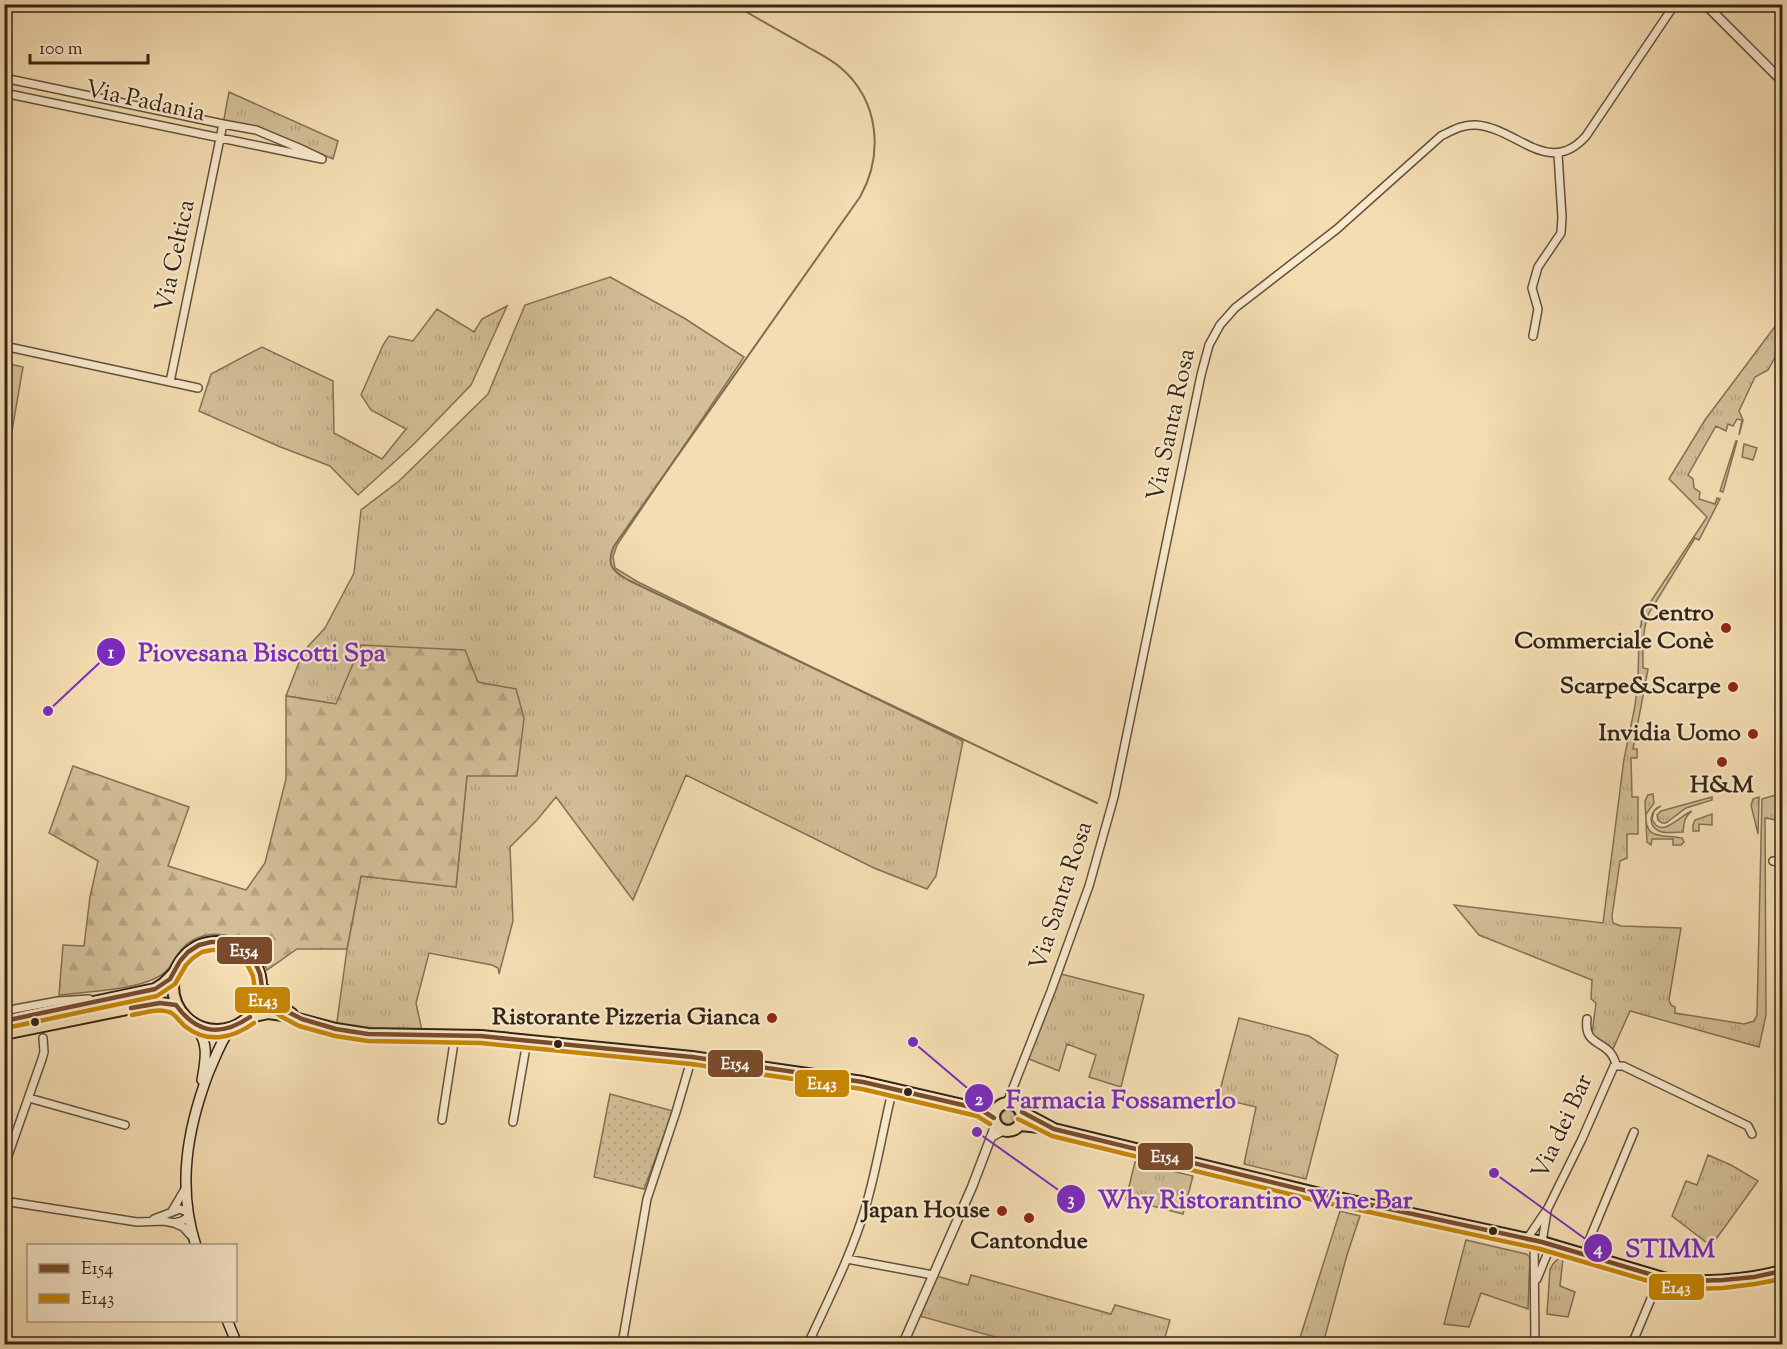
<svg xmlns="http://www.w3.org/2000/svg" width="1787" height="1349" font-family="'Sorts Mill Goudy',serif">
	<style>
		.grass { fill: url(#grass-tufts); stroke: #837156; stroke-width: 1.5 }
		.forest { fill: url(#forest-firs); stroke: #837156; stroke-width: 1.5 }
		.park { fill: url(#park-dots); stroke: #837156; stroke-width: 1.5 }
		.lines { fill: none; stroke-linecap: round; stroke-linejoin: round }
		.stream { stroke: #7f6d53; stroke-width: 2 }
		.minor-casing { stroke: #63523c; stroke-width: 10 }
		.tertiary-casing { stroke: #63523c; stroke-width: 11 }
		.secondary-casing { stroke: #332415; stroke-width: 12 }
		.primary-casing { stroke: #332415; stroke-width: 14 }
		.minor { stroke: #f8e9cd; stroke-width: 7 }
		.tertiary { stroke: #f8e9cd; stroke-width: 8 }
		.secondary { stroke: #f8e9cd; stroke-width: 9 }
		.primary { stroke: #f4ddb2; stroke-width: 10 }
		.bus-1-casing { stroke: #f8e9cd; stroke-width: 9 }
		.bus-2-casing { stroke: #f8e9cd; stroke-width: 9 }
		.bus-1 { stroke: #7a4b2a; stroke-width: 4.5 }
		.bus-2 { stroke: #c68605; stroke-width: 4.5 }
		.poi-dot { fill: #8f2418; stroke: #f8e9cd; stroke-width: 2 }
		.bus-dot { fill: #332415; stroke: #f8e9cd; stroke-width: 2 }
		.labels { text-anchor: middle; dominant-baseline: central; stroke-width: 4.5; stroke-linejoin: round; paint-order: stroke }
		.street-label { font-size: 24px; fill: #332415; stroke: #f8e9cd }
		.poi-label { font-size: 24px; font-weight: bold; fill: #332415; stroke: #f8e9cd; text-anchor: end }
		.leader { fill: none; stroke: #7b2cbf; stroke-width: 2 }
		.callout-dot { fill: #7b2cbf; stroke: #f8e9cd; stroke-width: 2 }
		.mark-label { font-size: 18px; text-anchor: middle; font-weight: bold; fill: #fff }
		.callout-label { font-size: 26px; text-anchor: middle; font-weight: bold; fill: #7b2cbf; stroke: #f8e9cd; stroke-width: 4.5; stroke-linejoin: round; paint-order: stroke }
		.line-badge { stroke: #f8e9cd; stroke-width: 2 }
		.badge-label { font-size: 16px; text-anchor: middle; font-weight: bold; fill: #fff }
	</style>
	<defs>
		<pattern id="grass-tufts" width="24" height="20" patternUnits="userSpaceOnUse" patternTransform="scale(1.5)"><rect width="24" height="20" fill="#d3be97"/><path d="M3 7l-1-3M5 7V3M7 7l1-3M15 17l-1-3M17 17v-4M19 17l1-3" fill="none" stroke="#b6a381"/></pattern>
		<pattern id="forest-firs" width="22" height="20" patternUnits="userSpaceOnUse" patternTransform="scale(1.5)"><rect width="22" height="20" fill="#d3be97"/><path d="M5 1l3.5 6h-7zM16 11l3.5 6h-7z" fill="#b6a381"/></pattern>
		<pattern id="park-dots" width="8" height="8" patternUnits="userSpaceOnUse" patternTransform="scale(1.5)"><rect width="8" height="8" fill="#d3be97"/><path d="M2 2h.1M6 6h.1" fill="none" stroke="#b6a381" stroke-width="1.8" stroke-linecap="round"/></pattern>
	</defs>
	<rect width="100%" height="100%" fill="#f4ddb2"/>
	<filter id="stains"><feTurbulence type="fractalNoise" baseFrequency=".00333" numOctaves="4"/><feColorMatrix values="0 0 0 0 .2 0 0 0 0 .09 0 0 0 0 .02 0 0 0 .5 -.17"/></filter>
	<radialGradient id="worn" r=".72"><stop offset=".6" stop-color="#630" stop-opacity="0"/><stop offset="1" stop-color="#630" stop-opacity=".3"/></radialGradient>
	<!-- grass -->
	<path class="grass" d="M229,92L338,141L333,159L262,129L223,124Z
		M610,277L684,318L744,357L617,545L613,557L615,568L638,582L963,741L936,876L927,889L874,868L686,775L633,900L556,797L537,820L510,847L513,921L499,974L498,968L492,965L429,953L416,1003L423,1035L336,1029L347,949L361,876L456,887L467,776L336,704L286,696L303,652L325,628L354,573L361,510L399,481L488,394L525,305Z
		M507,306L471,385L413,445L358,495L330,466L278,446L199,411L211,374L262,347L333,381L334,433L382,459L406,429L371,410L361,395L383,345L389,336L413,341L437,309L474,332L482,319Z
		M1782,317V345L1768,370L1755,377L1739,411L1743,420L1739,435L1742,420L1737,419L1733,426L1728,424L1726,431L1716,426L1688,475L1693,479L1694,488L1700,492L1699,499L1715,504L1717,498L1720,499L1699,540L1695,538L1649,613C1642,631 1643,649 1643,668L1648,669L1633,749H1637V758H1631L1632,797H1638V834H1627V858L1620,861L1612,916L1613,923L1621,926L1681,928L1669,1000L1671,1005L1675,1007V1013L1744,1024L1754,1021L1757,1015L1762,799L1782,793V816L1781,821L1765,818L1766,1015L1759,1047L1630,1011L1613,1049L1592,1034L1596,1003L1591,999L1592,980L1479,935L1454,905L1603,923L1624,759L1635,706L1638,680L1639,635L1643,613L1707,517L1669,479L1705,420Z
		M5,363L23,367L5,471L4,363Z
		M1736,441H1737L1723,492L1720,491Z
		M1744,444L1757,448L1753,460L1742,457Z
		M1653,794L1654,803L1646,814C1644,841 1664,834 1682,838L1684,842L1681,845H1673V839H1652L1651,845L1647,842L1645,801L1648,795Z
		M1712,797V800L1686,808L1666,823H1662L1658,820L1657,815L1661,811Z
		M1759,797L1758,834L1751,805L1753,799Z
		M1661,806L1654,811L1652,819C1661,840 1679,816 1692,811C1684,817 1684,823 1683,832C1676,832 1665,834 1659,831C1646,825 1651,808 1661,806Z
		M1712,814V825L1699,824V831H1693V825L1695,820Z
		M1057,973L1144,995L1121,1087L1089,1077L1096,1055L1067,1044L1059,1071L1024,1057Z
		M1239,1018L1309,1036L1338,1055L1306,1179L1244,1164L1256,1107L1218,1098Z
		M1001 1117a7 7 0 1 1 14 0a7 7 0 1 1-14 0Z
		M1708,1155L1731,1165L1758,1181L1711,1246L1672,1216L1686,1181L1697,1185Z
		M1135,1162L1193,1176L1183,1214L1126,1199Z
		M1340,1211L1360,1216L1347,1255L1323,1344H1298Z
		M1466,1240L1526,1254L1530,1257L1528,1309L1481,1293L1469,1327L1444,1324Z
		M1559,1258H1563L1560,1286L1575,1292L1568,1317L1547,1314L1550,1269L1553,1264Z
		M933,1275L968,1285L971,1275L1111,1314L1115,1305L1170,1320L1163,1344H1021L916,1315Z"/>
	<!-- forest -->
	<path class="forest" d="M361,645L465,650L478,682L516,689L524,718L517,776H467L456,887L361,876L347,949H297L267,970C255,939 217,923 188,943C175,952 173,970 158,977C134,990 87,992 59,995L63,945L84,946L90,897L98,861L49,833L73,766L189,807L168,866L246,890L265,863L286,779V696L336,704Z"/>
	<!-- park -->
	<path class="park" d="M610,1094L673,1111L644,1189L594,1177Z"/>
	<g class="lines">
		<!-- stream -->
		<path class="stream" d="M734,4C757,19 782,32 806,46C818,53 831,59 841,68C879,101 884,154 860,197L614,546C606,565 612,571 628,580L1097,803"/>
		<defs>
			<path id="minor" d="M4,78L223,124L170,382
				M4,93L322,159L299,148L256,130L223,124
				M1533,336L1538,309L1532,288L1538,267L1561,233L1562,217L1558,154
				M4,346L198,388
				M1773,861L1782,863
				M4,1011L58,1001L89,999
				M1587,1019C1583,1049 1610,1038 1616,1065
				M1013,1090V1104
				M29,1098L125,1125
				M1007,1103L1051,991L1089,886L1114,797L1201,375L1209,345L1220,325L1235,308L1337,229L1441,136C1453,130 1463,124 1476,125C1517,128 1549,178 1586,136L1675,4
				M442,1120L455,1036
				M513,1122L527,1041
				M4,1167L42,1059L44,1052L43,1038
				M4,1201L137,1222L164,1221L174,1223L182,1221L188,1217
				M172,1211L185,1189
				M154,1219L180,1209L187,1212
				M174,1223L183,1227L193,1238
				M1527,1239L1548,1208L1582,1139L1614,1066H1623L1748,1126L1752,1134
				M1534,1241L1535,1344
				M1542,1242L1547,1212
				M1584,1254L1592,1233L1634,1132
				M847,1259L933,1275
				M1537,1279L1551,1245
				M622,1344L647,1199L676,1112L692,1057
				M808,1344C828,1300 851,1256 865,1209C877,1169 883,1128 893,1088
				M1632,1344L1653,1294L1663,1278"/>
			<path id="tertiary" d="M1705,4L1782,81
				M991,1137L1004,1130
				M903,1344L972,1187L996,1124"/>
			<path id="secondary" d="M191,1023C210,1038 206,1059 202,1080
				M196,1246C177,1188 187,1130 208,1074C215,1058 220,1043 230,1029
				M227,1320L237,1344"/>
			<path id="primary" d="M173 986a44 44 0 1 1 88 0a44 44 0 1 1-88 0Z
				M262,987L273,1001L292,1014
				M250,1017L268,1013L283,1015L336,1029L368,1034L481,1036L692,1057L863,1082L980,1109L994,1118
				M4,1021L155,989L163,984L174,973
				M4,1034L147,1005L160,1003L176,1005
				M994 1117a14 14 0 1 1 28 0a14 14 0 1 1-28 0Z
				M1022,1112L1054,1129L1320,1194L1542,1242L1663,1278C1697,1285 1749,1280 1782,1271
				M1020,1125L1050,1128"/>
		</defs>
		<!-- minor casing -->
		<use href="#minor" class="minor-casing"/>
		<!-- tertiary casing -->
		<use href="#tertiary" class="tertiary-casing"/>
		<!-- secondary casing -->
		<use href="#secondary" class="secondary-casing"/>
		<!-- primary casing -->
		<use href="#primary" class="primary-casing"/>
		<!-- minor -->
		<use href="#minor" class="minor"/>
		<!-- tertiary -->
		<use href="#tertiary" class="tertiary"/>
		<!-- secondary -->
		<use href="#secondary" class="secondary"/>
		<!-- primary -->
		<use href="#primary" class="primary"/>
		<defs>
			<path id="bus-1" d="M131,1008L160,1003L176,1005C197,1034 221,1037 250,1017
				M4,1021L155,989L170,979L180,961L188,952L199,945L211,942H224L236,945L247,952L255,962L260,974L262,987L273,1001L286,1011L302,1019L336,1029L368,1034L481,1036L692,1057L863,1082L980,1109L994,1118
				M1022,1112L1054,1129L1320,1194L1542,1242L1663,1278L1691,1281L1723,1280L1754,1277L1782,1271"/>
			<path id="bus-2" d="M132,1015C144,1013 158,1008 169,1012C175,1013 180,1023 186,1027C208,1044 233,1038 254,1023
				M6,1028L157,996L175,984L186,965L193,958L202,952L212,950H223L233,952L242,958L248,966L253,976L255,990L268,1007L282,1017L299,1026L335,1036L368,1041L481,1043L691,1064L862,1089L977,1116L990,1124
				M1018,1119L1052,1136L1318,1201L1540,1249L1662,1285L1691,1289L1723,1288L1755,1284L1782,1279"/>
		</defs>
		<!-- bus-1 casing -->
		<use href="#bus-1" class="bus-1-casing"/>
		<!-- bus-2 casing -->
		<use href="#bus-2" class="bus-2-casing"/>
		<!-- bus-1 -->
		<use href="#bus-1" class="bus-1"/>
		<!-- bus-2 -->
		<use href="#bus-2" class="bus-2"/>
	</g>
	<!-- markers -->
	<g class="poi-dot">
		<circle cx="1726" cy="628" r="6"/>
		<circle cx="1733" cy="687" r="6"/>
		<circle cx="1753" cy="734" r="6"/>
		<circle cx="1722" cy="762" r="6"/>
		<circle cx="772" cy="1018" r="6"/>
		<circle cx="1002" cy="1211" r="6"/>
		<circle cx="1029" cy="1218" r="6"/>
	</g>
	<g class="bus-dot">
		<circle cx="35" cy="1022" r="5"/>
		<circle cx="558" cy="1044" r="5"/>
		<circle cx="908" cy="1092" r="5"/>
		<circle cx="1493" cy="1231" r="5"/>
	</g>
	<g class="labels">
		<!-- street labels -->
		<g class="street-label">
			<text transform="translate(145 102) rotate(12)">Via Padania</text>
			<text transform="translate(176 256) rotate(-78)">Via Celtica</text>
			<text transform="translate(1172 425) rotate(-78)">Via Santa Rosa</text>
			<text transform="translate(1062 896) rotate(-72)">Via Santa Rosa</text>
			<text transform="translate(1563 1127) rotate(-65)">Via dei Bar</text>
		</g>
		<!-- poi labels -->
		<g class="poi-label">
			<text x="1714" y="614">Centro<tspan x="1714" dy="28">Commerciale Conè</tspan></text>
			<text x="1721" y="687">Scarpe&amp;Scarpe</text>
			<text x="1741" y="734">Invidia Uomo</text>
			<text x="1722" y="786" text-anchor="middle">H&amp;M</text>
			<text x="760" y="1018">Ristorante Pizzeria Gianca</text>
			<text x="990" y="1211">Japan House</text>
			<text x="1029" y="1242" text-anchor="middle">Cantondue</text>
		</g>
	</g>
	<!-- callouts -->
	<path class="leader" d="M48 711L111 652M913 1042L979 1098M977 1132L1071 1199M1494 1173L1598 1248"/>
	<g class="callout-dot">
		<circle cx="48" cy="711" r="6"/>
		<circle cx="913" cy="1042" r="6"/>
		<circle cx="977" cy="1132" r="6"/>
		<circle cx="1494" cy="1173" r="6"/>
		<circle cx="111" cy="652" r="15"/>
		<circle cx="979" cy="1098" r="15"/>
		<circle cx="1071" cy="1199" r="15"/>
		<circle cx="1598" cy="1248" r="15"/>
	</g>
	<g class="mark-label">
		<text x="111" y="658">1</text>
		<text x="979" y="1105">2</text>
		<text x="1071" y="1205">3</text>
		<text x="1598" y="1254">4</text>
	</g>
	<g class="callout-label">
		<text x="262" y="661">Piovesana Biscotti Spa</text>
		<text x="1121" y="1108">Farmacia Fossamerlo</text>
		<text x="1255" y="1208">Why Ristorantino Wine Bar</text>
		<text x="1670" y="1257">STIMM</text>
	</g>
	<g class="line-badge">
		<rect x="216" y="936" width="57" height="29" rx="6" fill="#7a4b2a"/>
		<rect x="234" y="986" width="57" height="28" rx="6" fill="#c68605"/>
		<rect x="707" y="1049" width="57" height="29" rx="6" fill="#7a4b2a"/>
		<rect x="794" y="1069" width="56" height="29" rx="6" fill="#c68605"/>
		<rect x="1137" y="1142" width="57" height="29" rx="6" fill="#7a4b2a"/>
		<rect x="1648" y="1273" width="57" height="28" rx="6" fill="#c68605"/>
	</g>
	<g class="badge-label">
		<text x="244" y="956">E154</text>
		<text x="263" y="1006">E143</text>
		<text x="735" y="1069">E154</text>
		<text x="822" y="1089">E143</text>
		<text x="1165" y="1162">E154</text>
		<text x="1676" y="1293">E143</text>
	</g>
	<!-- margin -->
	<rect width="1787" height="1349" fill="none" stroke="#f4ddb2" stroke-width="24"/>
	<rect x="6" y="6" width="1775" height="1337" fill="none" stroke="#332415" stroke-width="3"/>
	<rect x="12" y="12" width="1763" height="1325" fill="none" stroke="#332415" stroke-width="1.5"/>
	<!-- legend -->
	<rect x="27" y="1244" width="210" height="78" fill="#f8e9cd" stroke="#a99a83" stroke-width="1.5"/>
	<rect x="39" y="1264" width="30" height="9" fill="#7a4b2a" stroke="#a99a83" stroke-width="1.5"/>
	<text x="81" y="1274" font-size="18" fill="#332415">E154</text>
	<rect x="39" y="1294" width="30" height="9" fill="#c68605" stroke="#a99a83" stroke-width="1.5"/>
	<text x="81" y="1304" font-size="18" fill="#332415">E143</text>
	<!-- scale -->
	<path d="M30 54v9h118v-9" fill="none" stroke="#332415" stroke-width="3"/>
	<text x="39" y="54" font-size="18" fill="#332415" stroke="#f8e9cd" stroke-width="4.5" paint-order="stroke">100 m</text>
	<rect width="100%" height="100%" filter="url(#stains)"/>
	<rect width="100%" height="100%" fill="url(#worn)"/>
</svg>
